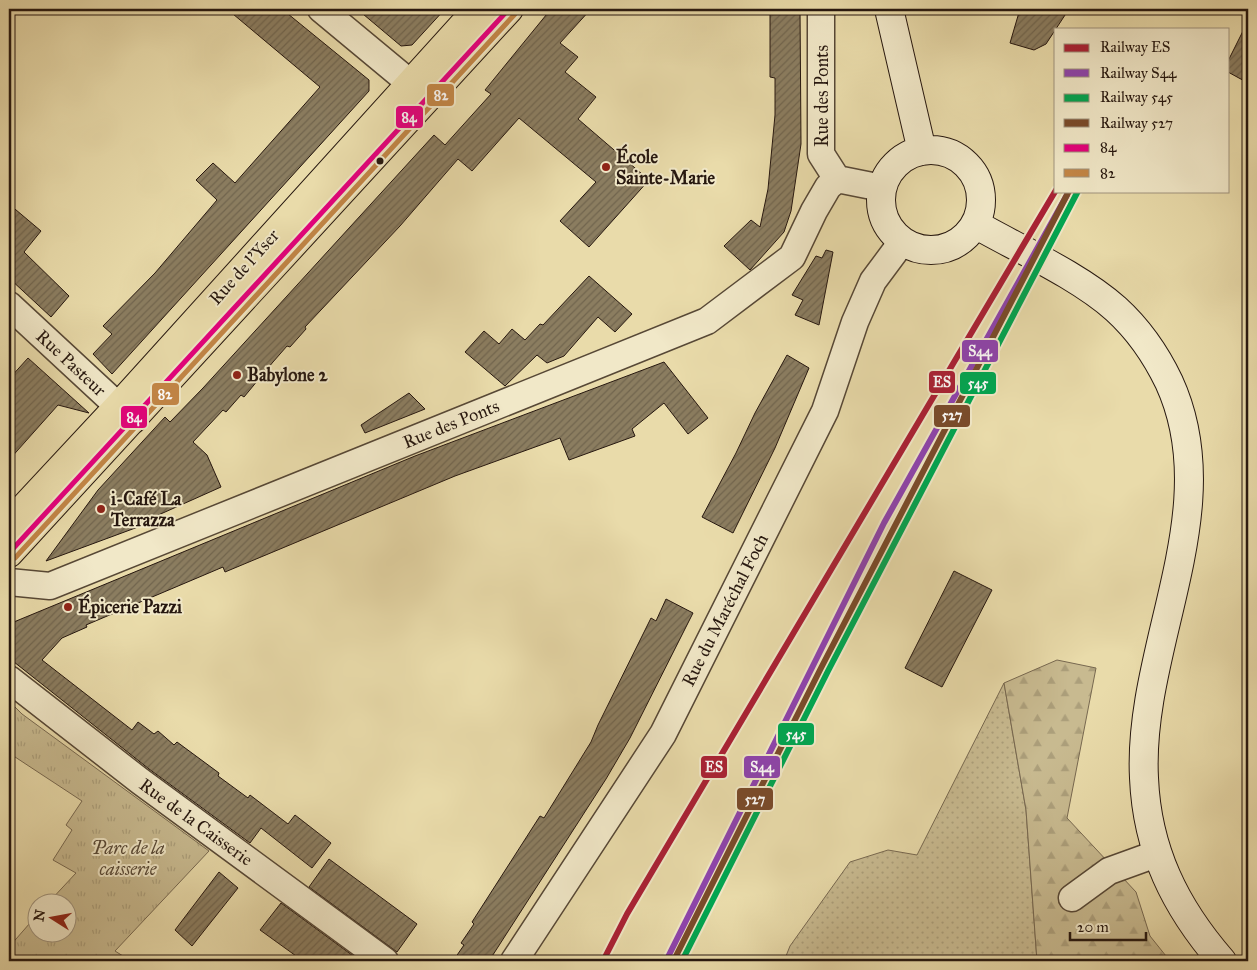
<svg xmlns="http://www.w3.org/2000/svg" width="1257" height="970" font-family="'IM FELL Great Primer',serif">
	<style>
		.grass { fill: url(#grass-dots); stroke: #776850 }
		.forest { fill: url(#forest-firs); stroke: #776850 }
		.park { fill: url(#park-tufts); stroke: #776850 }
		.building { fill: url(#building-hatch); stroke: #26170f }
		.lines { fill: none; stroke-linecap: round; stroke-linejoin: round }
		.street-casing { stroke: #574836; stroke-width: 29 }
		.secondary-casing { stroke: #26170f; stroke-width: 30 }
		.primary-casing { stroke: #26170f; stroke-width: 30 }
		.street { stroke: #f1e8c8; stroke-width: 26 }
		.secondary { stroke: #f1e8c8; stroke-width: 28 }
		.primary { stroke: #e9dbaa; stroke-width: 28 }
		.bus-1-casing { stroke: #f1e8c8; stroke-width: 9 }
		.bus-2-casing { stroke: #f1e8c8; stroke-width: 9 }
		.bus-1 { stroke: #e5007d; stroke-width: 5 }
		.bus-2 { stroke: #c38646; stroke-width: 5 }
		.rail-1-casing { stroke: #f1e8c8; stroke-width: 10 }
		.rail-2-casing { stroke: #f1e8c8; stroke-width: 10 }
		.rail-3-casing { stroke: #f1e8c8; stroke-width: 10 }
		.rail-4-casing { stroke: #f1e8c8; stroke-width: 10 }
		.rail-1 { stroke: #aa2135; stroke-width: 6 }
		.rail-2 { stroke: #8e44ad; stroke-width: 6 }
		.rail-3 { stroke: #00a651; stroke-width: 6 }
		.rail-4 { stroke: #7a4b2a; stroke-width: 6 }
		.bus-dot { fill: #26170f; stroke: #f1e8c8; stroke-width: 2 }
		.poi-dot { fill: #8f2418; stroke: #f1e8c8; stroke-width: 2 }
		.labels { text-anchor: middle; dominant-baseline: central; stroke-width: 4; stroke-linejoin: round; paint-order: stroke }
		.street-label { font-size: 18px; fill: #26170f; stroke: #f1e8c8 }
		.poi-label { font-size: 18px; font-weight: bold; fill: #26170f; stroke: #f1e8c8; text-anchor: start }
		.park-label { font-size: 18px; font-style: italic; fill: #574836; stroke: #f1e8c8 }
		.line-badge { stroke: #f1e8c8; stroke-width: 2 }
		.badge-label { font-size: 14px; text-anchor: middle; font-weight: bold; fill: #fff }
	</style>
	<defs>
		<pattern id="grass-dots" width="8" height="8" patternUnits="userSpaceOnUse" patternTransform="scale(1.25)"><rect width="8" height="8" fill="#c8ba90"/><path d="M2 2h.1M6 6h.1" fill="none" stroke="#ac9f7b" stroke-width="1.8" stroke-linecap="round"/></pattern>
		<pattern id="forest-firs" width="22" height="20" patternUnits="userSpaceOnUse" patternTransform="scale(1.25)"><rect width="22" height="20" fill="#c8ba90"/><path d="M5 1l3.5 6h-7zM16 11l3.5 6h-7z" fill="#ac9f7b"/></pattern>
		<pattern id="park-tufts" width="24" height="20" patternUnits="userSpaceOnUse" patternTransform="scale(1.25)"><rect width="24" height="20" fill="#c8ba90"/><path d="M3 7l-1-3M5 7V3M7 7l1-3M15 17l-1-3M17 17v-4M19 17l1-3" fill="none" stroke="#ac9f7b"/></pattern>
		<pattern id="building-hatch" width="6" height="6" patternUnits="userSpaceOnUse" patternTransform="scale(1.25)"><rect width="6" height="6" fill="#8b7d60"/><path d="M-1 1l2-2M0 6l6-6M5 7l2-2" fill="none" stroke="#71654e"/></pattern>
	</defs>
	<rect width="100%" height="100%" fill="#e9dbaa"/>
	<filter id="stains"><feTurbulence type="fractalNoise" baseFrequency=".004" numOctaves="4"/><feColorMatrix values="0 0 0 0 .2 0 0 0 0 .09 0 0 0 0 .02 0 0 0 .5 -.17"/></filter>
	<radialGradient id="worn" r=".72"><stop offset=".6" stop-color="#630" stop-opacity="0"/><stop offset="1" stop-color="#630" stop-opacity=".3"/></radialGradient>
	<!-- grass -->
	<path class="grass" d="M1004,683L1026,810L1037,961H784L790,946L850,862L888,850L917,855Z"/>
	<!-- forest -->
	<path class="forest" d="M1057,660L1096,668L1067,818L1136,892L1150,936L1170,961H1037L1026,810L1004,683Z"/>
	<!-- park -->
	<path class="park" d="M9,701L22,714L209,851L115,951L131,961H9V947L37,915L38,932H68V902H49L76,873L53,860L72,830L66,825L82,801L9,753Z"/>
	<!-- building -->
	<path class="building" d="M227,9H282L369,80V91L112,374L93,354L112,334L103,326L155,273L217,200L196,180L213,163L235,183L320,87Z
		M357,9H445L412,45L401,46Z
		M551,9H591L560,43L578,57L565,72L596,97L578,119L649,180L589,247L560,221L596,182L519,118L472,171L458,159L400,226L305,327L306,329L290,347L287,346L273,362L244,397L241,395L226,412L223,410L193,442L207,455L221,487L136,525L138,527L46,561L98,490L165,417L170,422L203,388L434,135L445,145L491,94L485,90Z
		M770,9H800L801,144L791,211L784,232L750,270L724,246L751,220L760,227L768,189L775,115V78L770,77Z
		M1020,9H1069L1046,44L1034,50L1010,43Z
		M1248,21V83L1228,72V61Z
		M9,204L41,231L24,252L69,296L51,317L9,278Z
		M826,250L833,252L819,325L795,315L803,300L792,295L816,256L822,258Z
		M589,276L632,314L615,332L598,317L564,356L547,363L537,355L505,386L465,352L484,331L499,344L512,329L525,340L540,324L543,325Z
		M787,355L809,368L775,448L733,533L702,517L736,453L755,413Z
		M28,358L89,413L58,405L9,460V379Z
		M664,362L708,418L688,434L664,403L632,429L635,436L569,460L560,438L455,476L225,572L223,567L86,625L87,627L62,638L42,660L132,730L138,722L154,734L158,731L174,745L177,742L219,773L218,776L248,798L250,795L288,824L295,815L331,843L312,868L261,828L250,843L149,769L9,658V624L415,456Z
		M409,393L425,409L365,433L361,425Z
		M954,571L992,590L942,687L905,668Z
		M666,599L693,613L630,738L606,779L489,961H453L464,945L461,943L474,924L472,922L540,816L544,818L591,742L598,725L651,618L656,621Z
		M329,859L417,924L397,952L309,887Z
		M219,872L238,888L192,946L175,930Z
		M281,903L292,911L360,961H303L260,930Z"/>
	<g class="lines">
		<defs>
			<path id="street" d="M321,9L427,97
				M821,9V154L837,179L882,188
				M9,305L133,420
				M9,582L50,586L707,321L792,257L814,211L828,187L837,179
				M9,679L140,781L385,961
				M1072,898L1109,871L1156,854
				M514,961L663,734L825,411L855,322L873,281L902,242"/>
			<path id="secondary" d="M889,9L922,151
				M881 200a50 50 0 1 1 100 0a50 50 0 1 1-100 0Z
				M975,224C1019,249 1079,276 1116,309C1138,329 1156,355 1169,382C1228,510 1137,647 1144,778C1147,850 1175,907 1222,961"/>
			<path id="primary" d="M9,524L118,407L478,9
				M9,553L509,9"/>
		</defs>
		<!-- street casing -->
		<use href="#street" class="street-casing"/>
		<!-- secondary casing -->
		<use href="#secondary" class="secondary-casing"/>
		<!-- primary casing -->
		<use href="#primary" class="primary-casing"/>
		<!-- street -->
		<use href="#street" class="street"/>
		<!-- secondary -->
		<use href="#secondary" class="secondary"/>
		<!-- primary -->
		<use href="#primary" class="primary"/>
		<defs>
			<path id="bus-1" d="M9,553L509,9"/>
			<path id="bus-2" d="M15,558L515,14"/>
		</defs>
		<!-- bus-1 casing -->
		<use href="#bus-1" class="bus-1-casing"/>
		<!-- bus-2 casing -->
		<use href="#bus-2" class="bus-2-casing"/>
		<!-- bus-1 -->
		<use href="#bus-1" class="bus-1"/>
		<!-- bus-2 -->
		<use href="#bus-2" class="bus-2"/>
		<defs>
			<path id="rail-1" d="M603,961L627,914L1056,190"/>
			<path id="rail-2" d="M666,961L884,523L1067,195"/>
			<path id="rail-3" d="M682,961L828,671L1078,191"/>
			<path id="rail-4" d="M675,958L821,668L1069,191"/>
		</defs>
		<!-- rail-1 casing -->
		<use href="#rail-1" class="rail-1-casing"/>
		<!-- rail-2 casing -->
		<use href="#rail-2" class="rail-2-casing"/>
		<!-- rail-3 casing -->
		<use href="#rail-3" class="rail-3-casing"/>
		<!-- rail-4 casing -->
		<use href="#rail-4" class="rail-4-casing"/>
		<!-- rail-1 -->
		<use href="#rail-1" class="rail-1"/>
		<!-- rail-2 -->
		<use href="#rail-2" class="rail-2"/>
		<!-- rail-3 -->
		<use href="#rail-3" class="rail-3"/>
		<!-- rail-4 -->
		<use href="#rail-4" class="rail-4"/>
	</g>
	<!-- markers -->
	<circle class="bus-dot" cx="380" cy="161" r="4.5"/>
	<g class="poi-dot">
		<circle cx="606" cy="167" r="5"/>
		<circle cx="237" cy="375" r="5"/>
		<circle cx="101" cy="509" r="5"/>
		<circle cx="68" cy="607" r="5"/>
	</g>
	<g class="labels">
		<!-- street labels -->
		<g class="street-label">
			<text transform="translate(822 96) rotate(-90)">Rue des Ponts</text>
			<text transform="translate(244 267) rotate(-48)">Rue de l'Yser</text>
			<text transform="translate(71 363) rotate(43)">Rue Pasteur</text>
			<text transform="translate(451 424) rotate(-22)">Rue des Ponts</text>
			<text transform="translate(725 610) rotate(-63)">Rue du Maréchal Foch</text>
			<text transform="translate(196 822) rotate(36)">Rue de la Caisserie</text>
		</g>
		<!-- poi labels -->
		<g class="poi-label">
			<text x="616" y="157">École<tspan x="616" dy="21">Sainte-Marie</tspan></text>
			<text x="247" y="375">Babylone 2</text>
			<text x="111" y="499">i-Café La<tspan x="111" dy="21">Terrazza</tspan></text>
			<text x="78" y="607">Épicerie Pazzi</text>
		</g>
		<!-- park labels -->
		<g class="park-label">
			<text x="128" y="848">Parc de la<tspan x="128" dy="21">caisserie</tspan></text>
		</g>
	</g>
	<g class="line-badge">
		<rect x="426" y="83" width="29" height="24" rx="5" fill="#c38646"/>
		<rect x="395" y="105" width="29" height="24" rx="5" fill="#e5007d"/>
		<rect x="961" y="339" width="38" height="24" rx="5" fill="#8e44ad"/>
		<rect x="928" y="370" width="28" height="24" rx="5" fill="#aa2135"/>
		<rect x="959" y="371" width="38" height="24" rx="5" fill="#00a651"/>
		<rect x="151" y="382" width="29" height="24" rx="5" fill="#c38646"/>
		<rect x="933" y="404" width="38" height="24" rx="5" fill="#7a4b2a"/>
		<rect x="120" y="405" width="28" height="24" rx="5" fill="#e5007d"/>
		<rect x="777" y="722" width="38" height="24" rx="5" fill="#00a651"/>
		<rect x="700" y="755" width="28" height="24" rx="5" fill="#aa2135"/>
		<rect x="743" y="755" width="38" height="24" rx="5" fill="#8e44ad"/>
		<rect x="736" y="787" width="38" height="24" rx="5" fill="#7a4b2a"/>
	</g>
	<g class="badge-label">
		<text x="441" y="100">82</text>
		<text x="409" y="122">84</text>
		<text x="980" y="356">S44</text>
		<text x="942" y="387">ES</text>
		<text x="978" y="388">545</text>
		<text x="165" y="399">82</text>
		<text x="952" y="420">527</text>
		<text x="134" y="422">84</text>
		<text x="796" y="739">545</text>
		<text x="714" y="772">ES</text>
		<text x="762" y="772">S44</text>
		<text x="755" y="804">527</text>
	</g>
	<!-- margin -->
	<rect width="1257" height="970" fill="none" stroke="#e9dbaa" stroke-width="30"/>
	<rect x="10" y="10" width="1237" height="950" fill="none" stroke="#26170f" stroke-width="2.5"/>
	<rect x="15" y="15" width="1227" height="940" fill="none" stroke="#26170f"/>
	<!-- legend -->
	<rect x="1054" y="28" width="175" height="165" fill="#f1e8c8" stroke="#a0947e"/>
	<rect x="1064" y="44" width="25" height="8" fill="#aa2135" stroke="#a0947e"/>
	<text x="1100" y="52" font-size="15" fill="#26170f">Railway ES</text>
	<rect x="1064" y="69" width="25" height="8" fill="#8e44ad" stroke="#a0947e"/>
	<text x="1100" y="78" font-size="15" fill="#26170f">Railway S44</text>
	<rect x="1064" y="94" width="25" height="8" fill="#00a651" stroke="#a0947e"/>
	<text x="1100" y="102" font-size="15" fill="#26170f">Railway 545</text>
	<rect x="1064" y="119" width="25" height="8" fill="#7a4b2a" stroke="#a0947e"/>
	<text x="1100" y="128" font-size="15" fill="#26170f">Railway 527</text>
	<rect x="1064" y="144" width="25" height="8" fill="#e5007d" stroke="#a0947e"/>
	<text x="1100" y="152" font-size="15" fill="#26170f">84</text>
	<rect x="1064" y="169" width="25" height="8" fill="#c38646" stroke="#a0947e"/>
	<text x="1100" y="178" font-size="15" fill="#26170f">82</text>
	<!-- north arrow -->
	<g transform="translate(52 918) rotate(281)"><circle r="24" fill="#f1e8c8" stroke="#a0947e"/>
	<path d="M0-4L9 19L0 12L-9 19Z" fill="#8f2418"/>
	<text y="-8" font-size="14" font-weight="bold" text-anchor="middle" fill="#26170f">N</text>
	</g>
	<!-- scale -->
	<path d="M1070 932v8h76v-8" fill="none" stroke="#26170f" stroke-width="2.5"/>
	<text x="1077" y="932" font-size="15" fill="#26170f" stroke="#f1e8c8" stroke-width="4" paint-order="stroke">20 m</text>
	<rect width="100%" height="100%" filter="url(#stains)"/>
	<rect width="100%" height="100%" fill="url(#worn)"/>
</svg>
